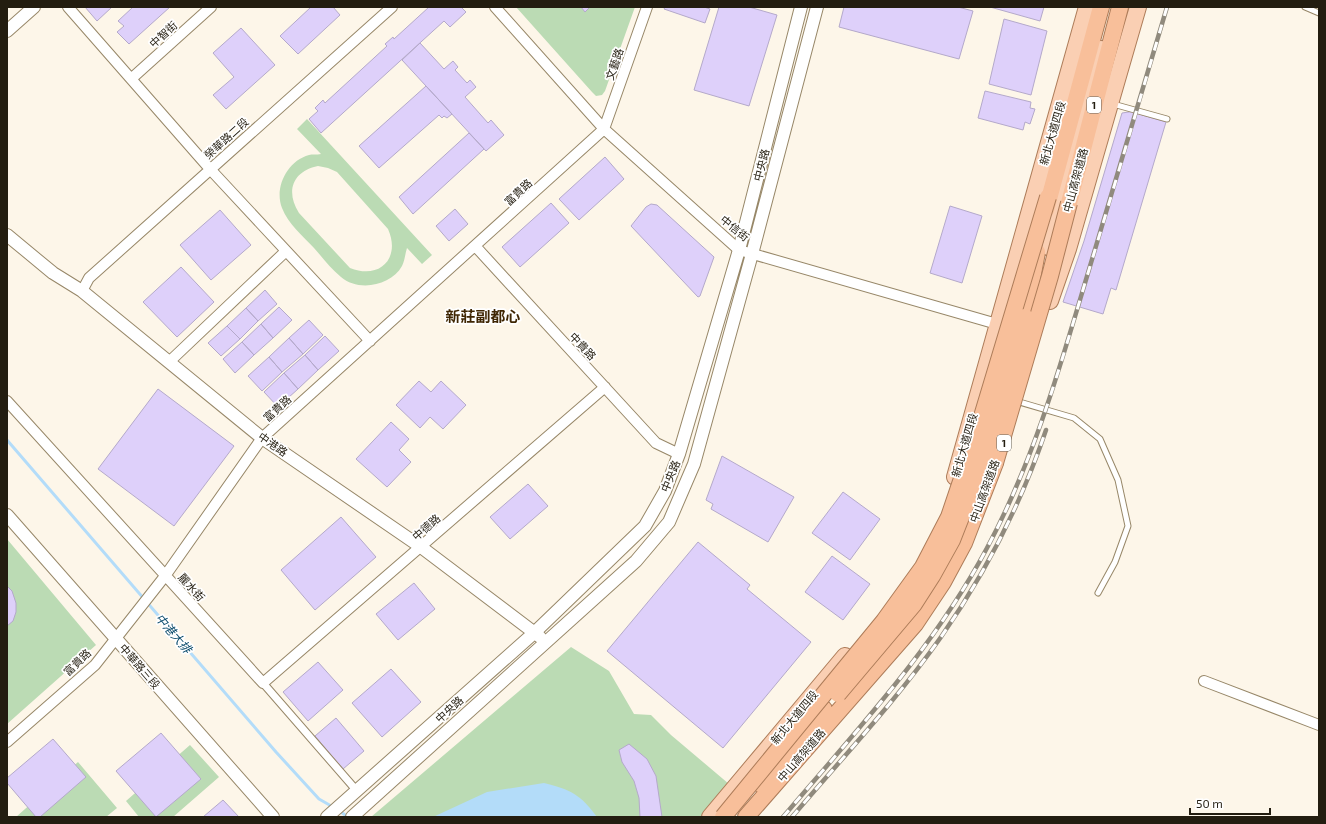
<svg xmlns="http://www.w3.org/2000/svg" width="1326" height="824" font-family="'Exo 2','Noto Sans TC',sans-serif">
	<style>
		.green { fill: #bbdbb4; fill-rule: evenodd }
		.water { fill: #b3dcf9 }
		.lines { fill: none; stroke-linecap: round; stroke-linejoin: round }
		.stream { stroke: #b3dcf9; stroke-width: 3 }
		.building { fill: #ded0fa; stroke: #b4a9ca }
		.service-casing { stroke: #978768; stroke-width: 7 }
		.pedestrian-casing { stroke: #978768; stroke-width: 9 }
		.minor-casing { stroke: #978768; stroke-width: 12 }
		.tertiary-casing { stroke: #978768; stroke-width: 14 }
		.primary-casing { stroke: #ad7c59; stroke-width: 18 }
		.trunk-casing { stroke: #ad7c59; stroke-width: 18 }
		.service { stroke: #fff; stroke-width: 5 }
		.pedestrian { stroke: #fff; stroke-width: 7 }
		.minor { stroke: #fff; stroke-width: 10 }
		.tertiary { stroke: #fff; stroke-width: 12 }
		.primary { stroke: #facfb3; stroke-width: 16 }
		.trunk { stroke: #f8bf9a; stroke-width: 16 }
		.rail-casing { stroke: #908a7d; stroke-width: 4.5 }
		.rail { stroke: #fff; stroke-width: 3; stroke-dasharray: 9; stroke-linecap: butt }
		.trunk-bridge-casing { stroke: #ad7c59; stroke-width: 18; stroke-linecap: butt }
		.trunk-bridge { stroke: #f8bf9a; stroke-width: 16 }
		.labels { text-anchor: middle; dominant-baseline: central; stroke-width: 3.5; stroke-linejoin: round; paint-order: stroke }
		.shield { fill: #fff; stroke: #656158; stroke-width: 1 }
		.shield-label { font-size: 10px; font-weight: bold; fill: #231d10 }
		.street-label { font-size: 11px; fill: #231d10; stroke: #fff }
		.water-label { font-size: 12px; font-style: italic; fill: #08496b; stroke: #fff }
		.district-label { font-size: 15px; font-weight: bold; fill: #3f2603; stroke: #fff }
	</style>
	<rect width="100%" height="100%" fill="#fdf6e9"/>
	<!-- green -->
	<path class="green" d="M516,7H635L605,91L602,95L596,96L592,92Z
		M307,119L432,255L422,264L407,248C405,254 405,260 402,266C391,286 358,292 341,277C331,269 323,258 314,248C303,236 288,224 282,208C274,188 287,161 309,155C312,154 317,155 321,154L297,129ZM318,166L328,168L337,172L388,229C401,258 380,280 350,268L299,213C285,191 293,171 318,166Z
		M7,539L96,645L7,724Z
		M571,647L609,671L634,714L651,715L671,735L729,784L702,817H371Z
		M190,745L219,777L173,817H139L126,801Z
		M78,762L117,808L106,817H16Z"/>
	<!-- water -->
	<path class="water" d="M544,783C571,790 580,794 597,817H433L487,792Z"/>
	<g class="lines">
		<!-- stream -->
		<path class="stream" d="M7,440L276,752L319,799L333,807
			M338,810L348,817"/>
	</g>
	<!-- building -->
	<path class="building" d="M85,7H112L97,21Z
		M133,7H170L129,44L117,32L124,26L118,21Z
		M311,7H333L340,15L298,54L280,36Z
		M429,7H461L466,12L450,27L444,21L321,133L309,119L318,111L315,108L323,100L325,103L387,46L385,44L393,37L394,39Z
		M581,7H590L585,12Z
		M665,7H704L710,9L705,23L664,9Z
		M719,7H749L777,15L749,106L694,90Z
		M844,7H958L973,11L959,59L839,27Z
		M990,7H1044L1040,21Z
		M1004,19L1047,31L1031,95L989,84Z
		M241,28L275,65L226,109L213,95L234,77L213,53Z
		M420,43L444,69L453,61L458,67L455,70L467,83L470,80L476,87L465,97L488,123L491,120L504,135L486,151L402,60Z
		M426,86L452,114L447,118L444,116L442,118L439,115L379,168L359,146Z
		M985,91L1031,102L1030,108L1035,109L1030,124L1025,122L1023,130L978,118Z
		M1135,111L1142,115L1166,122L1116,290L1111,288L1103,314L1063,302L1084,241L1122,113Z
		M469,133L484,149L413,214L399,197Z
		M605,157L624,179L579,220L559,199Z
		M551,203L569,223L520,267L502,247Z
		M651,204L657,205L714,257L700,296L698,297L631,226L646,207Z
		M950,206L982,216L962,283L930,273Z
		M455,209L468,224L449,241L436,226Z
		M220,210L251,245L211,280L180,245Z
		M181,267L214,302L177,337L143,302Z
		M265,290L277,304L258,321L246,308Z
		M279,307L292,320L273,338L261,324Z
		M246,308L258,321L240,339L227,326Z
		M309,320L323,335L303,354L289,338Z
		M261,324L273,338L254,355L242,342Z
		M227,326L240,339L221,356L208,343Z
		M325,336L339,351L318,370L305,355Z
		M289,338L303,354L282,372L269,357Z
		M242,342L254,355L235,373L223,359Z
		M305,355L318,370L298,389L284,373Z
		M269,357L282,372L262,391L248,376Z
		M284,373L298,389L278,407L264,392Z
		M419,381L431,392L441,381L466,405L443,429L430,417L420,428L396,405Z
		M158,389L234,446L174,526L98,469Z
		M391,422L409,439L399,450L411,462L387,487L356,459Z
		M722,456L794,497L768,542L711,509L713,504L706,500Z
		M528,484L548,506L510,539L490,517Z
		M843,492L880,519L850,560L812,533Z
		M341,517L376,557L315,610L281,570Z
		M698,542L750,585L747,589L811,642L723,748L607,651Z
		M832,556L870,584L843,620L805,592Z
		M414,583L435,609L398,640L376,614Z
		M7,586L12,591L16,603V612L13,621L7,626Z
		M318,662L343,690L308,721L283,692Z
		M391,669L421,702L382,737L352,703Z
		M336,718L364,751L343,769L315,736Z
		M161,733L201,779L156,817L116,771Z
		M53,739L86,777L40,817H36L7,783V778Z
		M629,744L647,759L656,776L662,817H640L639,798L634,781L622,762L619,750Z
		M223,800L239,817H203Z"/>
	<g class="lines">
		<defs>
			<path id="service" d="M1305,7L1319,13
				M1113,104L1167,119
				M1016,401L1074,418L1100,439L1118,480L1128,526L1115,562L1098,593"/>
			<path id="pedestrian" d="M263,683L357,791"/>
			<path id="minor" d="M68,7L210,169L370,341
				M495,7L604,129L739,250L1004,326
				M131,79L211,7
				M476,247L656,443L679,454
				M82,291L89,278L392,7
				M169,362L286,251
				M7,401L263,683L605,387
				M1204,681L1319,725
				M7,742L95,665L165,576L262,438L604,129L647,7"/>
			<path id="tertiary" d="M7,31L34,7
				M7,235L53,273L82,291L262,438L421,547L540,637
				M7,515L273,817
				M327,817L534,633L645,526L665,491L679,454L739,250L801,7
				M352,817L636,561L669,522L694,464L752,254L817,7"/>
			<path id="primary" d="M1050,248L1101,49
				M1050,301L1068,249L1138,7
				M955,477L1087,7
				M710,817L845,656"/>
			<path id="trunk" d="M1069,203L1120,7
				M1046,210L1101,7
				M1025,317L1037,252
				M760,784L824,709
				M746,817L915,624L943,582L964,543L995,463"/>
		</defs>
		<!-- service casing -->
		<use href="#service" class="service-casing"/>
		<!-- pedestrian casing -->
		<use href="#pedestrian" class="pedestrian-casing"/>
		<!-- minor casing -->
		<use href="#minor" class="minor-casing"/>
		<!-- tertiary casing -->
		<use href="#tertiary" class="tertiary-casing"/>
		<!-- primary casing -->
		<use href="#primary" class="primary-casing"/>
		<!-- trunk casing -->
		<use href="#trunk" class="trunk-casing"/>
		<!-- service -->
		<use href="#service" class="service"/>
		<!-- pedestrian -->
		<use href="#pedestrian" class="pedestrian"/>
		<!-- minor -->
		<use href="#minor" class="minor"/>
		<!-- tertiary -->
		<use href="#tertiary" class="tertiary"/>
		<!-- primary -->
		<use href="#primary" class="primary"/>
		<!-- trunk -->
		<use href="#trunk" class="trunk"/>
		<defs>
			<path id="rail" d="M783,817C856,731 934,648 987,548C1032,464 1058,374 1085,283C1113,191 1140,99 1167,7
				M792,817C842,758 896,701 941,637C985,574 1021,504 1046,430"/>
		</defs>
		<!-- rail casing -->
		<use href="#rail" class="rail-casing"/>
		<!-- rail -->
		<use href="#rail" class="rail"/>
		<defs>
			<path id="trunk-bridge" d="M995,463L1050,276L1069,203
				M838,694L914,604L932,576L952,540L974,484L1025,317
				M723,817L884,621L923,567L949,517L974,443L1048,197"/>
		</defs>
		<!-- trunk-bridge casing -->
		<use href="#trunk-bridge" class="trunk-bridge-casing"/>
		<!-- trunk-bridge -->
		<use href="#trunk-bridge" class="trunk-bridge"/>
	</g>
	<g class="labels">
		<!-- shield labels -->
		<g class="shield">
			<rect x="1087" y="97" width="14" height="16" rx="3"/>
			<rect x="997" y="435" width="14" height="16" rx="3"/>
		</g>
		<g class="shield-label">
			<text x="1094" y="105">1</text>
			<text x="1004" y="443">1</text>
		</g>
		<!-- street labels -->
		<g class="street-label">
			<text transform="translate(163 34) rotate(-42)">中智街</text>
			<text transform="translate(614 64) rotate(-71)">文藝路</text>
			<text transform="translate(1052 133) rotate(-74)">新北大道四段</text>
			<text transform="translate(226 138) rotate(-42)">榮華路二段</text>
			<text transform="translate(761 165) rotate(-76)">中央路</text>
			<text transform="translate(1075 180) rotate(-75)">中山高架道路</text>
			<text transform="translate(518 192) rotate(-43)">富貴路</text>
			<text transform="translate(735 228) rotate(39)">中信街</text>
			<text transform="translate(583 346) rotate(47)">中貴路</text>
			<text transform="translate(277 408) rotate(-42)">富貴路</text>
			<text transform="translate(273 444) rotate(35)">中港路</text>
			<text transform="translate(964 445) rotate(-74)">新北大道四段</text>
			<text transform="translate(670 476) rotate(-68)">中央路</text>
			<text transform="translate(984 491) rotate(-70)">中山高架道路</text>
			<text transform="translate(426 527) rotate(-41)">中德路</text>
			<text transform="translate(192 587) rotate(48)">麗水街</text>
			<text transform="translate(77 662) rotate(-44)">富貴路</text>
			<text transform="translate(140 666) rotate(49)">中華路三段</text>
			<text transform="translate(449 709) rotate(-42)">中央路</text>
			<text transform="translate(794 717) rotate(-50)">新北大道四段</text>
			<text transform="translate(801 755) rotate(-49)">中山高架道路</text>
		</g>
		<!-- water labels -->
		<g class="water-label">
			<text transform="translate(174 633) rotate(49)">中港大排</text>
		</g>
		<!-- district labels -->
		<g class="district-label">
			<text x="483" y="316">新莊副都心</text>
		</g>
	</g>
	<!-- border -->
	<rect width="1326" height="824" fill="none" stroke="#231d10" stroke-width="16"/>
	<!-- scale -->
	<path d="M1190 808v6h80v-6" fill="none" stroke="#231d10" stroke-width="2"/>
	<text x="1196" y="808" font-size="12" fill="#231d10" stroke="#ffffff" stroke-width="3" paint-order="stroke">50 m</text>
</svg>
